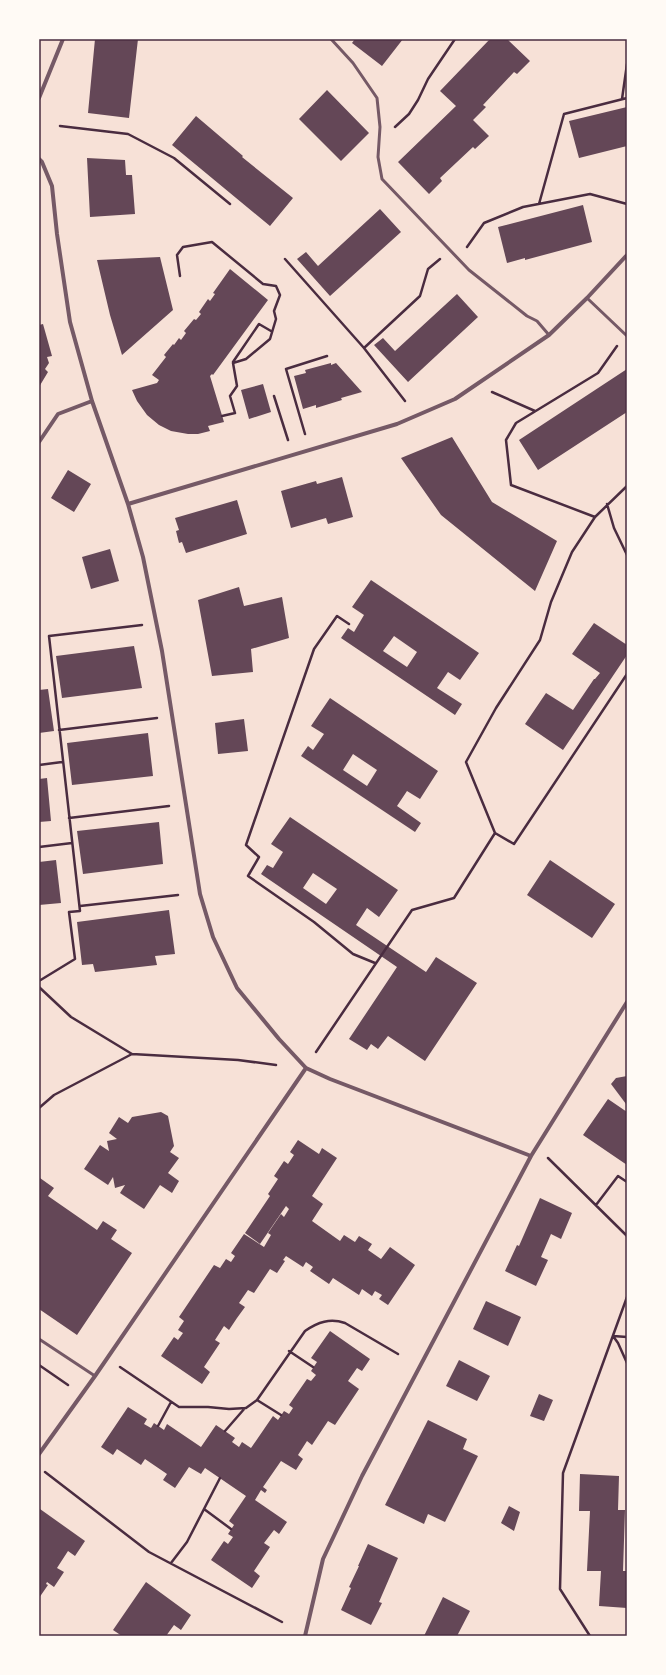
<svg xmlns="http://www.w3.org/2000/svg" width="666" height="1675" font-family="'Sofia Sans Condensed',sans-serif">
	<style>
		.building { fill: #644757; fill-rule: evenodd }
		.lines { fill: none; stroke-linecap: round; stroke-linejoin: round }
		.path { stroke: #4a2c40; stroke-width: 2.5 }
		.service { stroke: #755966; stroke-width: 3 }
		.minor { stroke: #755966; stroke-width: 4 }
		.neatline { fill: none; stroke: #4a2c40; stroke-width: 1.5 }
	</style>
	<rect width="100%" height="100%" fill="#f7e1d7"/>
	<!-- building -->
	<path class="building" d="M95,39H138L129,118L88,113Z
		M355,39H403L382,66L352,43Z
		M490,39H507L530,61L517,74L514,72L483,105L486,107L473,120L489,136L475,149L473,147L440,178L442,181L429,194L398,162L456,106L440,91Z
		M327,90L369,133L341,161L299,119Z
		M627,107V146L579,158L569,121Z
		M196,116L243,156L242,157L293,198L270,226L172,145Z
		M87,158L125,160L126,175H132L135,214L90,217Z
		M583,205L592,242L525,260V258L507,263L498,227Z
		M380,209L401,232L330,296L297,259L306,252L318,266Z
		M160,257L173,310L122,355L110,315L97,260Z
		M230,269L268,300L213,375L212,374L210,376L224,422L208,426L210,431L198,434H188L171,431L159,425L147,415L137,401L132,390L157,383L159,380L152,375L166,357L164,355L173,344L174,345L179,338L181,340L186,333L184,331L194,319L196,320L201,314L199,312L208,299L210,301L215,294L213,293Z
		M457,294L478,317L408,382L374,345L383,338L395,351Z
		M43,324L52,356L47,357L49,363L45,369L48,372L39,387V325Z
		M331,363V365L336,363L362,392L341,398L342,400L316,408V405L303,409L294,376L306,373L305,370Z
		M627,369V412L538,470L519,440Z
		M263,384L271,412L249,419L241,390Z
		M452,437L492,502L557,541L535,591L441,515L401,458Z
		M68,470L91,484L74,512L51,498Z
		M342,477L353,517L328,524L326,518L291,528L281,491L316,481L317,484Z
		M237,500L247,534L186,553L182,542L179,543L176,531L179,530L175,518Z
		M110,549L119,581L91,589L82,557Z
		M371,580L479,653L460,680L448,672L437,688L462,704L455,715L341,638L348,628L354,632L364,615L352,607ZM394,636L417,652L407,667L383,651Z
		M239,587L244,606L282,597L289,638L251,649L253,672L212,676L198,600Z
		M594,623L627,645V655L563,750L525,724L546,693L573,710L594,679H595L600,673L572,654Z
		M134,646L142,688L62,698L56,656Z
		M48,689L54,731L39,733V690Z
		M330,698L438,771L420,799L407,791L397,806L421,823L415,832L301,756L308,746L313,750L324,734L311,726ZM353,754L377,770L367,786L343,770Z
		M244,719L248,751L218,754L215,723Z
		M148,733L153,776L72,785L67,743Z
		M47,778L51,821L39,822V779Z
		M290,817L398,890L379,917L367,908L356,925L426,972L436,957L477,983L425,1061L388,1036L378,1049L371,1044L367,1050L349,1039L397,967L261,874L267,865L273,868L283,852L271,844ZM313,873L337,889L326,904L303,888Z
		M159,822L163,864L83,874L77,831Z
		M56,860L61,903L39,905V862Z
		M550,860L615,904L592,938L527,895Z
		M169,910L175,954L155,956L157,965L95,972L93,964L82,965L77,922Z
		M627,1076V1103L626,1104L611,1084L616,1078Z
		M608,1099L627,1112V1165L583,1135Z
		M161,1112L168,1116L174,1146L170,1152L179,1158L168,1173L179,1181L172,1193L160,1185L144,1209L120,1193L125,1185L115,1188L113,1177L108,1185L84,1169L100,1145L109,1151L107,1141L117,1139L109,1133L119,1117L128,1123L132,1117Z
		M298,1140L319,1154L322,1148L337,1158L312,1196L323,1204L312,1221L340,1241L344,1235L355,1242L359,1236L372,1244L368,1250L381,1259L390,1247L415,1265L388,1305L379,1299L382,1295L375,1291L372,1296L362,1289L359,1295L333,1278L329,1284L310,1271L313,1267L306,1262L303,1267L286,1256L283,1260L285,1261L277,1273L270,1269L254,1293L248,1290L239,1303L245,1307L237,1318L229,1330L224,1326L215,1340L220,1343L204,1367L210,1372L202,1384L161,1356L174,1337L178,1340L183,1333L178,1330L184,1321L179,1317L214,1265L220,1268L226,1259L231,1262L235,1256L231,1253L244,1234L264,1247L271,1235L268,1233L281,1214L284,1217L289,1209L286,1206L260,1244L245,1233L270,1196L268,1194L278,1179L274,1176L284,1161L288,1164L294,1155L290,1152Z
		M40,1178L54,1188L48,1196L97,1230L103,1221L117,1230L111,1239L132,1253L77,1335L39,1309Z
		M540,1198L572,1213L561,1239L551,1234L541,1257L548,1260L536,1286L505,1271L517,1245L519,1246Z
		M486,1301L521,1317L508,1346L473,1329Z
		M330,1331L370,1359L362,1371L357,1368L348,1381L359,1389L335,1425L328,1421L312,1445L307,1441L298,1455L303,1459L296,1470L281,1461L263,1487L267,1490L265,1493L261,1490L255,1500L287,1522L279,1534L274,1530L264,1543L270,1547L254,1571L260,1576L252,1588L211,1560L224,1541L228,1544L233,1537L228,1534L234,1525L229,1521L246,1496L205,1468L201,1474L189,1467L175,1488L163,1480L167,1474L145,1459L141,1465L117,1449L113,1455L101,1447L128,1407L147,1419L144,1424L151,1428L154,1423L164,1430L167,1424L201,1447L216,1425L235,1438L232,1442L239,1447L242,1442L251,1448L273,1416L278,1420L284,1411L289,1414L293,1408L289,1405L307,1379L311,1381L316,1375L311,1371L317,1362L311,1358Z
		M459,1360L490,1376L477,1401L446,1386Z
		M539,1394L553,1400L544,1421L530,1416Z
		M428,1420L467,1439L463,1449L478,1456L445,1522L428,1514L424,1524L385,1505Z
		M580,1474L619,1476L618,1510H625L623,1571H627V1608L599,1606L601,1571H587L590,1511H579Z
		M509,1506L520,1512L514,1531L501,1523Z
		M40,1509L85,1541L75,1556L68,1551L57,1568L64,1572L54,1587L47,1582L46,1584L48,1585L39,1598V1511Z
		M368,1544L398,1558L379,1602L382,1603L371,1625L341,1610L351,1588L349,1587L359,1566H358Z
		M146,1582L191,1615L181,1630L174,1625L166,1636H122L113,1630Z
		M443,1597L470,1611L457,1636H424Z"/>
	<g class="lines">
		<!-- path -->
		<path class="path" d="M622,99L627,64
			M60,126L128,134L174,158L230,204
			M395,127L409,114L418,100L428,79L455,39
			M539,204L564,114L627,98
			M467,247L484,223L523,207L590,194L627,204
			M285,259L364,348L405,401
			M180,276L177,255L183,247L212,242L263,284L276,286L280,295L274,311L276,319L270,339L246,359L233,363L237,386L230,396L235,413L222,416
			M364,348L420,296L428,269L440,259
			M233,362L259,324L271,331
			M492,392L535,411
			M274,396L288,440
			M305,434L286,369L327,356
			M607,504L614,528L627,555
			M595,517L511,485L506,440L516,423L598,373L617,346
			M349,624L337,616L314,649L246,845L259,857L248,876L314,922L353,954L375,963
			M59,730L157,718
			M39,765L62,762
			M69,818L169,806
			M495,833L514,844L627,674
			M39,847L72,843
			M80,906L178,895
			M39,981L75,959L69,912L80,911L49,636L142,625
			M39,987L71,1017L132,1054L238,1060L276,1065
			M316,1052L412,910L454,898L495,833L466,762L496,708L540,640L551,602L572,552L595,517L627,486
			M39,1108L54,1095L132,1054
			M548,1158L627,1236
			M596,1205L618,1176L627,1182
			M613,1336L618,1343L627,1363
			M613,1336L627,1337
			M289,1351L313,1367
			M39,1365L68,1385
			M120,1367L179,1407H208L229,1409L246,1408L257,1400L305,1331C318,1322 330,1318 345,1323L398,1354
			M257,1400L281,1415
			M158,1426L171,1402
			M225,1431L245,1408
			M45,1472L149,1552L282,1622
			M204,1509L231,1529
			M171,1563L187,1542L220,1478
			M590,1636L560,1589L563,1473L627,1297"/>
		<!-- service -->
		<path class="service" d="M331,39L353,63L377,98L380,127L378,157L382,179L469,270L527,316L537,321L549,335
			M587,298L627,336
			M39,1339L95,1376"/>
		<!-- minor -->
		<path class="minor" d="M39,98L63,39
			M39,159L42,162L52,186L57,234L70,322L92,401L128,504L143,557L162,651L200,894L213,937L237,988L279,1039L306,1068L330,1079L531,1156
			M39,442L58,414L92,401
			M128,504L397,424L455,399L549,335L587,298L627,255
			M39,1454L95,1376L306,1068
			M305,1636L323,1559L362,1476L531,1156L627,1002"/>
	</g>
	<!-- border -->
	<rect width="666" height="1675" fill="none" stroke="#fffaf5" stroke-width="80"/>
	<rect x="40" y="40" width="586" height="1595" class="neatline"/>
</svg>
